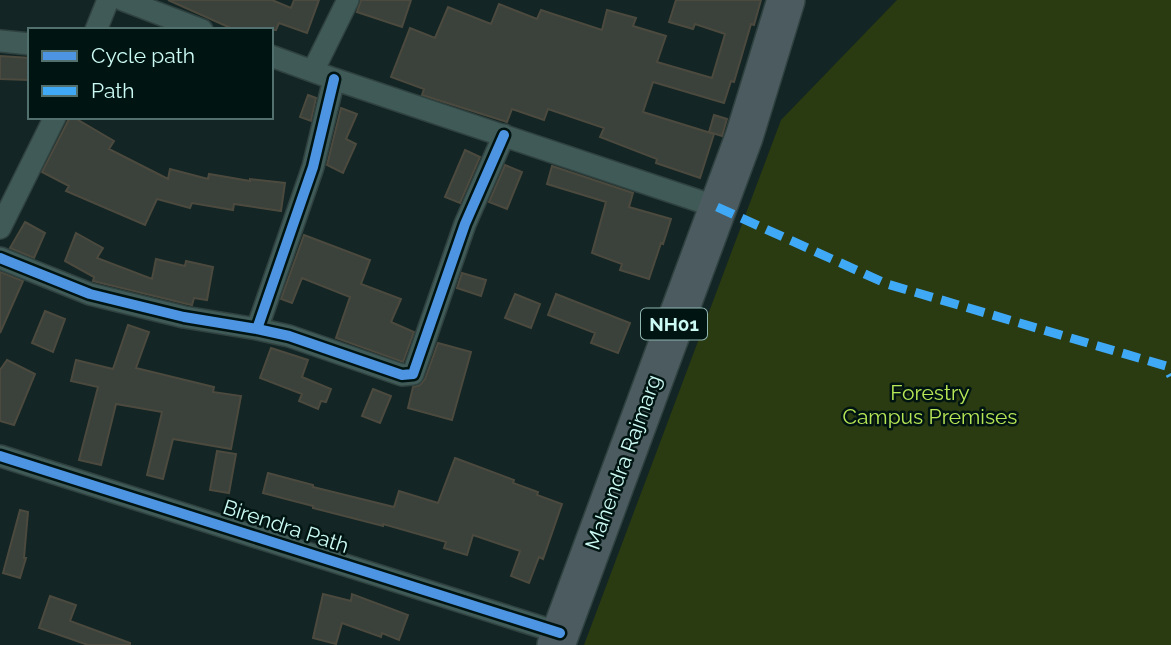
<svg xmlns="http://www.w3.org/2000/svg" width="1171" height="645" font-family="Raleway,sans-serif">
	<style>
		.green { fill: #2a3a11 }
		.building { fill: #3b423c; stroke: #4c4a3e; stroke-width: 2 }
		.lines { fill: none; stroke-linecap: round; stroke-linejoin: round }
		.street-casing { stroke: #304240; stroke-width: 24 }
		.highway-casing { stroke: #304240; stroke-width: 40 }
		.street { stroke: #3f5a57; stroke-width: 21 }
		.highway { stroke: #4c5b60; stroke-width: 37 }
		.quiet { stroke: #3fa9f5; stroke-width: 9; stroke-dasharray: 18 9; stroke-linecap: butt }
		.cycleway-casing { stroke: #001412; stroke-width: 15 }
		.cycleway { stroke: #4d94e3; stroke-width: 10 }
		.labels { text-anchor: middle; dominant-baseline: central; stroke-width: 5; stroke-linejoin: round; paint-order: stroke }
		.shield { fill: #001412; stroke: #8fb6b1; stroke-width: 2 }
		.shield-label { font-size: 19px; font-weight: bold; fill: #ccfbf5 }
		.park-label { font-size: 21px; fill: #b7e855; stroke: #001412 }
		.street-label { font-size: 21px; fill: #ccfbf5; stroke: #001412 }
	</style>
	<rect width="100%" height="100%" fill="#132524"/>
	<!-- green -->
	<path class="green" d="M897,0H1171V645H584L781,120Z"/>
	<!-- building -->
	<path class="building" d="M168,0H272L291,8L294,0H319L307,33L279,23L276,30H235Z
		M361,0H411L402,27L357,12Z
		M676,0H761L754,25L751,24L734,82L731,81L724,103L653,82L643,112L714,134L700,178L656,163L657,159L600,137L604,128L548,109L544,120L512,109L507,122L422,95L424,89L391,77L410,28L435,38L448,7L491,24L499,4L537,19L541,10L602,30L607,10L636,18L633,26L666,36L657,62L712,78L725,34L695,24L693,29L669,22Z
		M0,56L30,58L29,80L0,79Z
		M308,95L316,98L311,121L300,117Z
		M341,108L357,114L346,139L356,144L343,173L327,165Z
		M714,115L727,119L722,136L709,132Z
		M70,117H73L114,141L109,149L168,179L170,169L208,179L209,174L250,181V179L285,183L281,211L234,204L233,210L192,203L190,208L157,199L145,225L66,191L69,186L42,172Z
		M465,150L480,157L460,203L445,197Z
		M505,165L522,172L507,209L489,202Z
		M552,166L633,193L629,207L671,219L663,244L661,243L649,279L620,270L622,264L592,253L606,202L547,184Z
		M25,222L45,233L34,258L10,248Z
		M76,233L103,248L97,258L152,279L156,259L185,266L186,261L213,267L207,300L194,298L192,305L187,304L93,281L94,277L65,261Z
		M304,235L370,260L361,284L401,299L391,322L414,332L403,362L336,338L350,297L302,278L292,303L281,299Z
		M0,272L23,281L0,333Z
		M462,273L486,280L481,296L457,288Z
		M515,294L540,304L531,328L505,318Z
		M556,294L630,323L618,353L591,343L595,333L548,315Z
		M45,311L65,319L53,352L32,343Z
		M128,325L149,332L136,368L214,387L213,392L241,396L231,449L173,439L163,479L147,475L162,412L116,404L101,465L79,460L98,387L71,381L76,360L113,369Z
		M438,343L471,352L452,420L408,408L413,387L420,385L425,379Z
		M271,348L308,360L302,377L331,389L326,402L321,401L318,409L299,401L302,394L260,378Z
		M7,360L35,374L14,425L0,421V370Z
		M373,389L391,396L380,423L362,416Z
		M217,451L236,454L229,493L210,490Z
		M455,458L514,480L513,483L538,492L537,495L562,504L543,559L539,557L529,583L511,576L520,551L473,535L467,555L444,548L446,542L383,524V526L313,508V506L263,493L268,473L313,485V487L394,507L399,491L438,503Z
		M20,510L28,512L24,558H26L20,578L3,573Z
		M323,594L351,601L352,594L408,615L399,640L382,633L381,637L342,623L336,644L313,638Z
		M50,596L76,605L70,621L130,643V645H88L39,628Z"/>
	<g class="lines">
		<defs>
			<path id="street" d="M123,0L202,30
				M96,30L108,0
				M0,41L30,44
				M271,56L334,79L717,207
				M313,71L348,0
				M334,79L313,167L257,329L289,336L402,375L413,374L465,224L504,135
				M0,228L55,117
				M0,258L90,294L184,317L257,329
				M0,456L560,633"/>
			<path id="highway" d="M556,645L744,137L786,0"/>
		</defs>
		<!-- street casing -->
		<use href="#street" class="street-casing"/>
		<!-- highway casing -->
		<use href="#highway" class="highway-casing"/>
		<!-- street -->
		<use href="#street" class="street"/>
		<!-- highway -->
		<use href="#highway" class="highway"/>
		<!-- quiet -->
		<path class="quiet" d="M717,207L887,284L1166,366L1171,376"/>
		<defs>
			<path id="cycleway" d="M334,79L313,167L257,329L289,336L402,375L413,374L465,224L504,135
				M0,258L90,294L184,317L257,329
				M0,456L560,633"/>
		</defs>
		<!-- cycleway casing -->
		<use href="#cycleway" class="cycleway-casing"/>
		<!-- cycleway -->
		<use href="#cycleway" class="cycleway"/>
	</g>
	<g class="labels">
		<!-- shield labels -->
		<rect class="shield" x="641" y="308.5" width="66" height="31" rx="5"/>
		<g class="shield-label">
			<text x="674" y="324">NH01</text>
		</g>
		<!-- park labels -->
		<g class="park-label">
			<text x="930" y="392">Forestry<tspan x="930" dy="24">Campus Premises</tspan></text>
		</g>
		<!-- street labels -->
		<g class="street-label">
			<text transform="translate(623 462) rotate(-70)">Mahendra Rajmarg</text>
			<text transform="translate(286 526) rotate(18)">Birendra Path</text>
		</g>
	</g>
	<!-- legend -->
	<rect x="28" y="28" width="245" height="91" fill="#001412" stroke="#52706d" stroke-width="2"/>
	<rect x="42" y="51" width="35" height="10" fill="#4d94e3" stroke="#52706d" stroke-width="2"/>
	<text x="91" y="63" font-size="21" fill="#ccfbf5">Cycle path</text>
	<rect x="42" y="86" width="35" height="10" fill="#3fa9f5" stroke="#52706d" stroke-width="2"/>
	<text x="91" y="98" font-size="21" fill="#ccfbf5">Path</text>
</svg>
